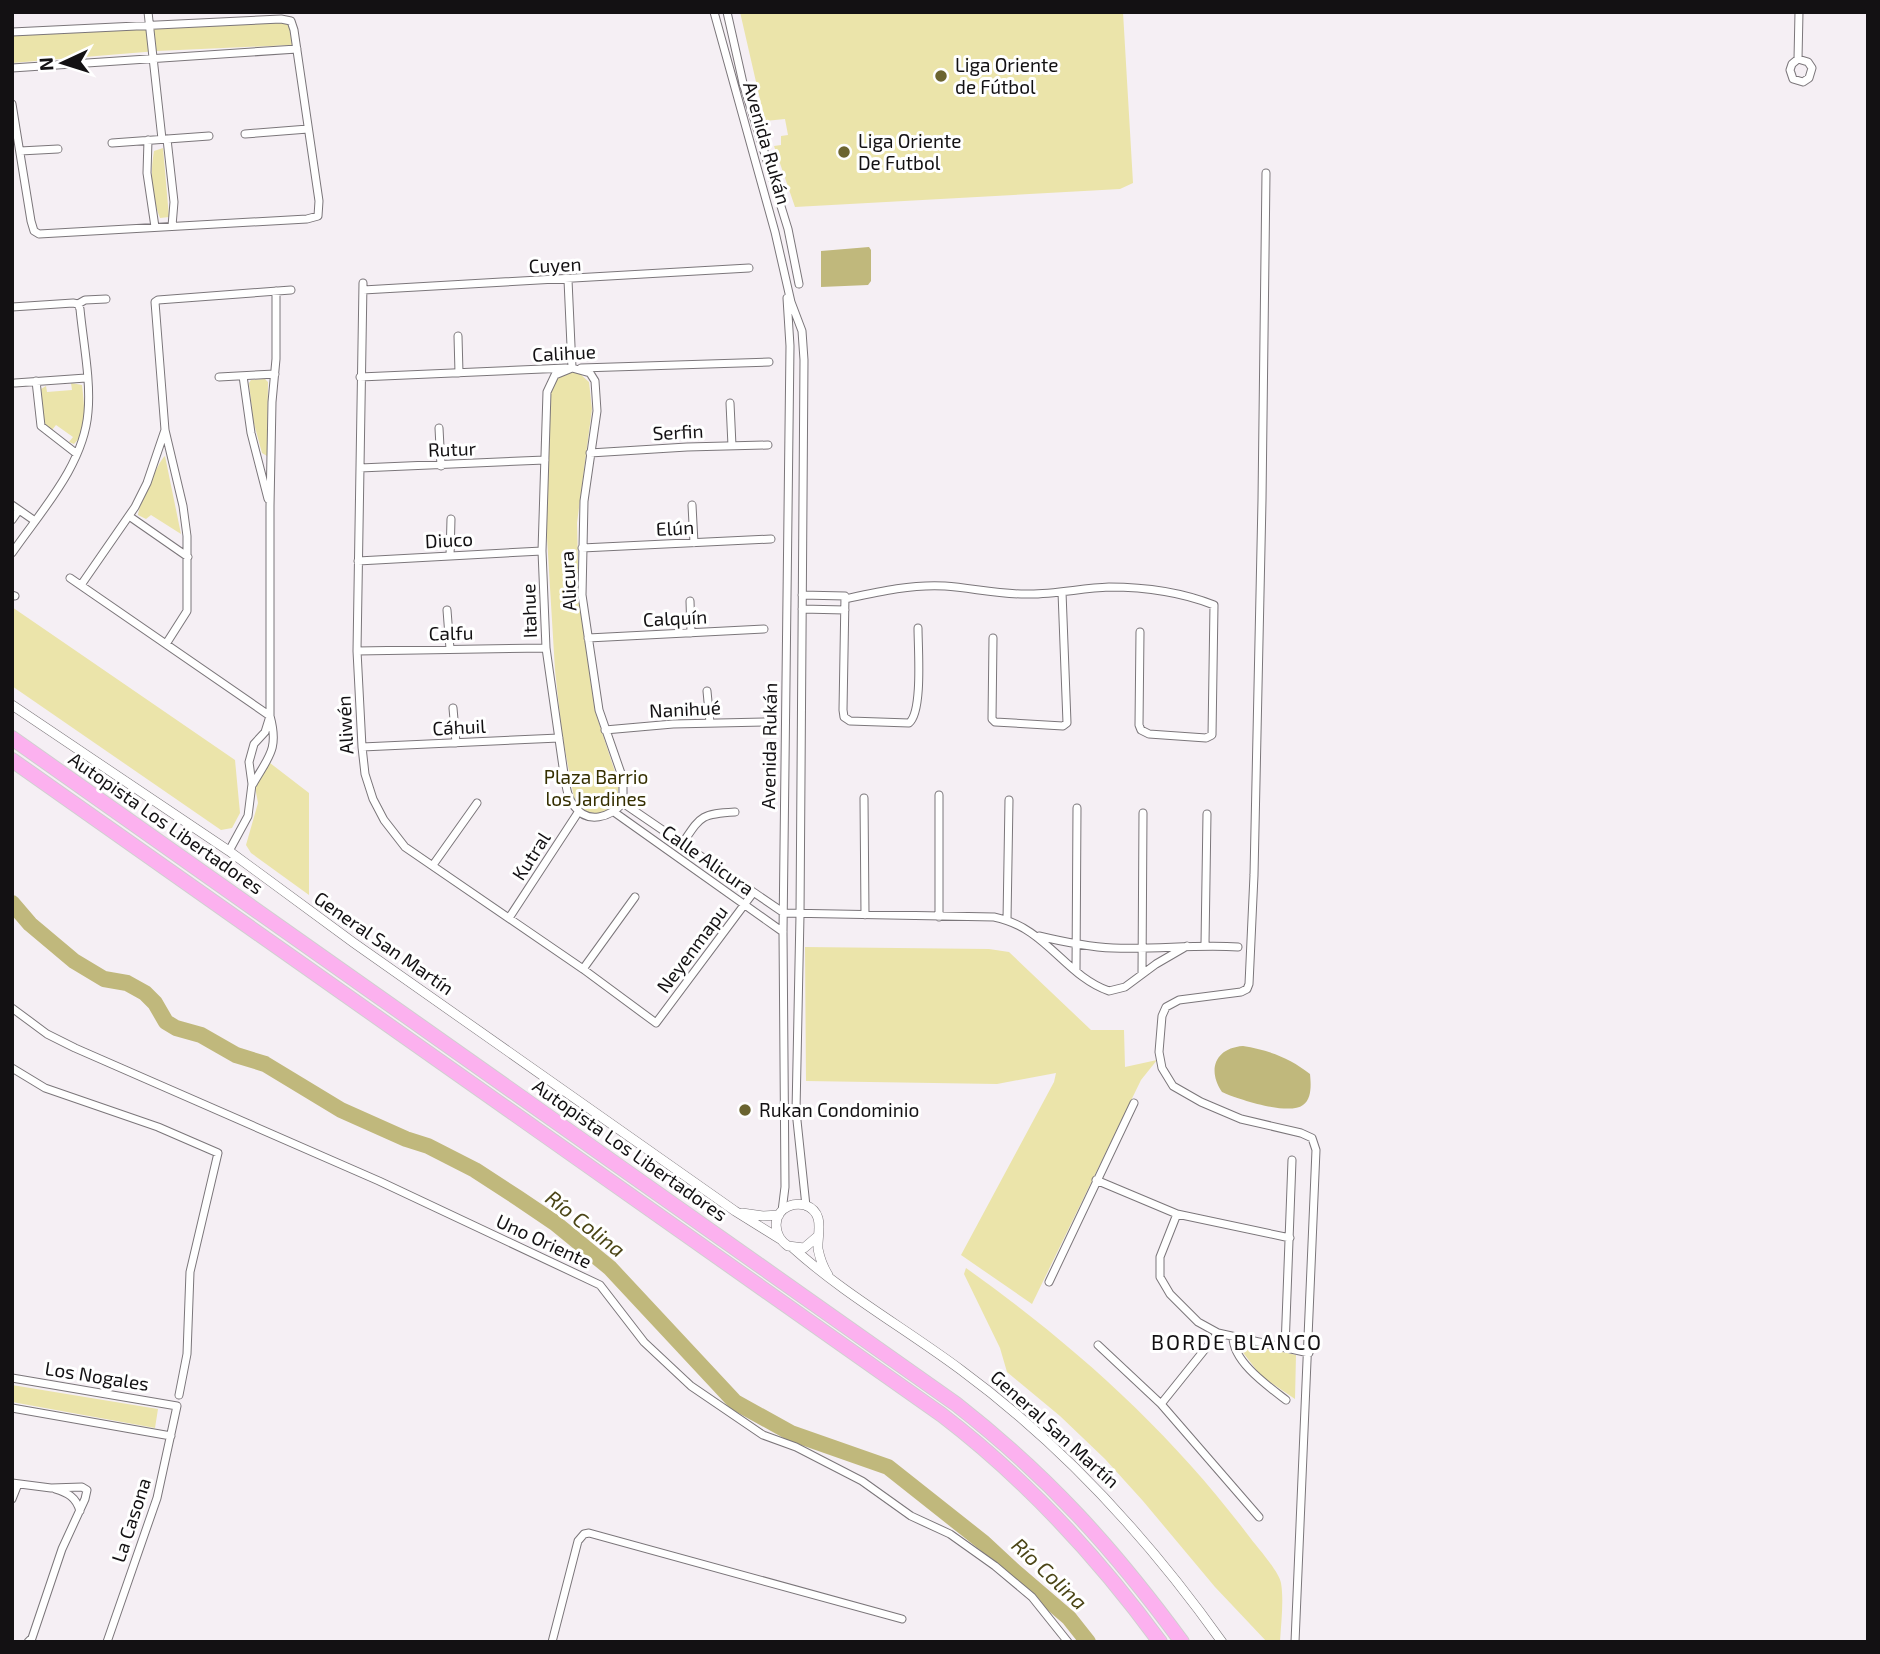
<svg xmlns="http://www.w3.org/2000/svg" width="1880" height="1654" font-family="'Exo 2',sans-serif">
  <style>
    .green { fill: #ebe4aa }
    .water { fill: #c0b87c }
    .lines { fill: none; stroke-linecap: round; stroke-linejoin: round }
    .river { stroke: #c0b87c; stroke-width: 16 }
    .minor-casing { stroke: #7b767a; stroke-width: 9 }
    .tertiary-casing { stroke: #7b767a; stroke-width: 10 }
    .motorway-casing { stroke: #d0cfd0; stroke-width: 16 }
    .minor { stroke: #fff; stroke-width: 7 }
    .tertiary { stroke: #fff; stroke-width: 9 }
    .motorway { stroke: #fcb1ef; stroke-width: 14 }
    .poi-dot { fill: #6b6430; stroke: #fff; stroke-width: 2.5 }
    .labels { text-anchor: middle; stroke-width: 6; stroke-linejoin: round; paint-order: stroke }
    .poi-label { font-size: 19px; fill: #131113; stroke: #fff; text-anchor: start }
    .street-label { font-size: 19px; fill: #131113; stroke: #fff }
    .park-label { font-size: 19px; fill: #352f00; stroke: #fff }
    .water-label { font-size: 21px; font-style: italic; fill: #4b4516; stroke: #fff }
    .neighbourhood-label { font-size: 21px; letter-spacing: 2px; fill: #131113; stroke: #fff }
  </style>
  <rect width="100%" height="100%" fill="#f5eff4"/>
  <path class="green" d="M740 12H1123L1133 183 1120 189 795 207 774 146 781 145V136L788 135 785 119 765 121Z
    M281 22 289 23 292 45 157 51 12 63V36L20 35Z
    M163 148 169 217 160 218C151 195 150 175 154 151Z
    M578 372 589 382 592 409 577 523 579 600 595 711 619 784 617 800 609 810 598 814 583 811 575 803 562 734 555 670 544 488 549 393 555 378 561 373Z
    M265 379 268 382 267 456 262 453 253 420 249 383 251 380Z
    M71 383 82 385C84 403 88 431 74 444L69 442 73 437 56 425 52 430 44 423 41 389 46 386 47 392 72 390Z
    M165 456 181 534 151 515 146 519 138 515C138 508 159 460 165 456Z
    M12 607 235 760 240 813 232 828 221 830 12 686Z
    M270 763 309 793V895L251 853 246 845 258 803 255 787Z
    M805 947 989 949 1009 952 1091 1030H1124L1125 1067 1157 1060 1141 1080 1032 1304 961 1255 1054 1082 1056 1073 997 1084 806 1081Z
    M966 1268C1073 1344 1169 1430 1248 1535 1256 1546 1279 1571 1281 1583 1284 1601 1281 1623 1280 1642H1267L1215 1587 1143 1501 1105 1459 1060 1416 1007 1372 1000 1348 964 1274Z
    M1238 1342 1296 1355 1295 1399 1261 1376 1238 1346Z
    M12 1385 158 1409 155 1428 12 1402Z"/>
  <path class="water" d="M869 247 871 250V281L868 285 821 287V251Z
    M1243 1046C1268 1050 1290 1058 1310 1074 1311 1084 1312 1099 1303 1105 1289 1116 1237 1099 1222 1092 1207 1070 1215 1048 1243 1046Z"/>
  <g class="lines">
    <path class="river" d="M12 903 30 924 74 961 104 979 127 983 145 993 155 1003 166 1022 176 1028 201 1035 236 1055 265 1064 341 1110 406 1139 428 1146 475 1170 518 1198 555 1223 610 1268 735 1402 791 1433 888 1467 984 1543 1013 1570 1069 1618 1088 1642"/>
    <defs>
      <path id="minor" d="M148 12 162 139
        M714 12 775 232 791 302 802 331 804 360 800 915 796 1111 806 1206
        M727 12 743 83 788 229 799 284
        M12 32 281 19 291 21 294 30 319 201 318 216 307 219 39 234 34 231 31 221 12 104
        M1798 59 1808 62 1812 68 1809 78 1803 82 1793 79 1790 70 1792 64 1798 59 1799 12
        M12 68 297 49
        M245 134 308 129
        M167 139 174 202 172 226
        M148 140 147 173 155 227
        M112 143 209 136
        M20 151 58 149
        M1266 173 1262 500 1254 875 1249 984 1247 989 1241 992 1179 1000 1166 1007 1162 1016 1159 1052 1162 1068 1173 1086 1201 1102 1241 1119 1301 1133 1312 1138 1316 1150 1295 1642
        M568 280 572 368
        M363 283 357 651 362 747 365 774 373 799 384 820 405 847 583 969 656 1023 753 893
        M363 290 749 268
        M12 307 73 303 78 304 85 300 106 299
        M458 336 459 373
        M572 368 555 375 547 392 542 551 546 648 564 774C566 785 567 797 574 806 588 825 610 817 623 803
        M572 368 590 373 595 381 597 411 584 501 582 595 599 710 623 779V803
        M581 368 769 362
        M243 376 251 433 268 499
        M219 377 275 374
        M360 377 566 368
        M36 381 41 426 77 454
        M15 383 86 378
        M730 403 732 446
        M439 428 441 466
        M590 453 687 447 768 445
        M360 468 545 460
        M12 505 35 521
        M692 505 694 543
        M129 516 188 557
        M12 520 19 510
        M582 548 771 539
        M12 553C41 511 84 465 88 412 91 380 83 341 80 309L78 304
        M450 556 451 519
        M358 561 542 551
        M70 578 270 716C279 749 269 756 253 784
        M81 585 135 507 147 483 165 430
        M12 595 15 596
        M802 595 845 596 843 710 844 717 850 721 909 723C923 712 918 648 918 628
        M845 599C877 592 911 584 945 586 973 588 1001 595 1030 594 1056 594 1083 588 1109 587 1145 587 1181 592 1214 605L1212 735 1206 738 1149 734 1141 730 1139 725 1140 632
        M690 601 691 633
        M802 609 845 610
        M447 610 450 649
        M588 638 764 629
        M993 638 992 719 995 722 1063 726 1067 723 1062 592
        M166 644 187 611V536L183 506 165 430 155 302 158 300 291 290
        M357 651 546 648
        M707 691 710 723
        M453 708 456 743
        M605 730 673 724 766 722
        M362 747 559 738
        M864 798 865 915
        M623 803 784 913 994 917C1046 927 1065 976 1109 991L1125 987 1156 964 1187 946
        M614 812 783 932
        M682 844C701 816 700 814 735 812
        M229 851 248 816 252 784 249 762 254 744 265 732 270 716V506L272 402 276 359V291
        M433 865 477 803
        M939 917V795
        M509 918 579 811
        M1007 920 1009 800
        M1039 936C1064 942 1088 947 1113 948 1155 950 1196 944 1238 947
        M1205 944 1207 814
        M583 969 635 897
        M1076 970 1077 808
        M1142 974 1143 813
        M12 1008 47 1034 75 1048 379 1181 600 1285 644 1342 691 1386 763 1435 796 1447 862 1481 911 1516 950 1534 995 1566 1032 1597 1068 1642
        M12 1068 45 1088 158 1127 218 1153 190 1272 187 1354 179 1395
        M1096 1180 1177 1214 1290 1238
        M782 1211 785 1187 783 932 790 346 787 298
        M1177 1214 1160 1257V1277L1170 1294 1198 1322 1218 1333 1309 1353
        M1049 1282 1134 1103
        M1233 1337C1233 1362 1268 1386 1286 1400
        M1098 1345 1161 1404 1259 1517
        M1285 1348 1292 1160
        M12 1378 177 1406 157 1498 107 1642
        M1161 1404 1218 1333
        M12 1408 171 1436
        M12 1483 51 1488 82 1487 87 1490 85 1499 62 1549 32 1638 28 1642
        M55 1489C68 1493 76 1497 80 1511
        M12 1499 18 1484
        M552 1642 578 1541 584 1534 589 1533 902 1619"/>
      <path id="tertiary" d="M12 705 229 851 354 943 735 1211 780 1239
        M742 1213 763 1216 779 1215
        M818 1236 804 1248 788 1246C773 1236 771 1214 789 1206 794 1204 800 1204 805 1205 826 1213 817 1233 818 1249 820 1259 823 1267 828 1275
        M793 1248C844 1294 906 1329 961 1370 1064 1446 1148 1538 1222 1642"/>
      <path id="motorway" d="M12 738 956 1404C1048 1476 1113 1548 1182 1642
        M12 760 942 1415C1027 1480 1097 1556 1160 1642"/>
    </defs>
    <use href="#minor" class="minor-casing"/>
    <use href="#tertiary" class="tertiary-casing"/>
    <use href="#motorway" class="motorway-casing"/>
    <use href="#minor" class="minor"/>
    <use href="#tertiary" class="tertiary"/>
    <use href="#motorway" class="motorway"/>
  </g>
  <g class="poi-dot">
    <circle cx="941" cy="76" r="7"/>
    <circle cx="844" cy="152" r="7"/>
    <circle cx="745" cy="1110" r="7"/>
  </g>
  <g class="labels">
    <g class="poi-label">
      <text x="955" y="72">Liga Oriente<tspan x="955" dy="22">de Fútbol</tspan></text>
      <text x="858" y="148">Liga Oriente<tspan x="858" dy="22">De Futbol</tspan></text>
      <text x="759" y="1117">Rukan Condominio</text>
    </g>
    <g class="street-label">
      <text transform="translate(767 143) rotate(74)" y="7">Avenida Rukán</text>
      <text transform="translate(555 265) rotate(-3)" y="7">Cuyen</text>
      <text transform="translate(564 353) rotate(-3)" y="7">Calihue</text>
      <text transform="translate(678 432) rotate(-3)" y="7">Serfin</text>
      <text transform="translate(452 449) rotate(-2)" y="7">Rutur</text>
      <text transform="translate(675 528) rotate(-3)" y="7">Elún</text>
      <text transform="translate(449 540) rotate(-3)" y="7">Diuco</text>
      <text transform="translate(568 581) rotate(-93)" y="7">Alicura</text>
      <text transform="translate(529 611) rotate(-92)" y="7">Itahue</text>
      <text transform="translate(675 618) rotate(-3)" y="7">Calquín</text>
      <text transform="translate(451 633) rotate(-1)" y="7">Calfu</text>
      <text transform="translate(685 709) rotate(-3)" y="7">Nanihué</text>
      <text transform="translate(345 725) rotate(-93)" y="7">Aliwén</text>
      <text transform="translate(459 727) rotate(-3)" y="7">Cáhuil</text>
      <text transform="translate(769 746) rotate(-89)" y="7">Avenida Rukán</text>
      <text transform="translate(166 823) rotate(35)" y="7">Autopista Los Libertadores</text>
      <text transform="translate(531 856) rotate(-57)" y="7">Kutral</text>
      <text transform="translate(708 860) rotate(35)" y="7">Calle Alicura</text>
      <text transform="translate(384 943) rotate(35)" y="7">General San Martín</text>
      <text transform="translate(692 949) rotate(-53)" y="7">Neyenmapu</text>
      <text transform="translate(630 1150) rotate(35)" y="7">Autopista Los Libertadores</text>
      <text transform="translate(544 1241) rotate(25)" y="7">Uno Oriente</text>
      <text transform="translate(97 1376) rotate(9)" y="7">Los Nogales</text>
      <text transform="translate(1055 1429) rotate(42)" y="7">General San Martín</text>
      <text transform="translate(131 1520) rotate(-72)" y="7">La Casona</text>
    </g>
    <g class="park-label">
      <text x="596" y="784">Plaza Barrio<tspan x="596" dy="22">los Jardines</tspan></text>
    </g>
    <g class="water-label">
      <text transform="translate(585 1224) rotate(38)" y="7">Río Colina</text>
      <text transform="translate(1049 1574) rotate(43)" y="7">Río Colina</text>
    </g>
    <g class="neighbourhood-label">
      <text x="1237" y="1350">BORDE BLANCO</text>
    </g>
  </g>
  <rect width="1880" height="1654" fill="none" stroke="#131113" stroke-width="28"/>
  <g transform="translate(63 63) rotate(266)" stroke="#ffffff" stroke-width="5" paint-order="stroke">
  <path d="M0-5L12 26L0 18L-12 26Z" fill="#131113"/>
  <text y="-10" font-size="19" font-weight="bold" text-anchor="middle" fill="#131113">N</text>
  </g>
</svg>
